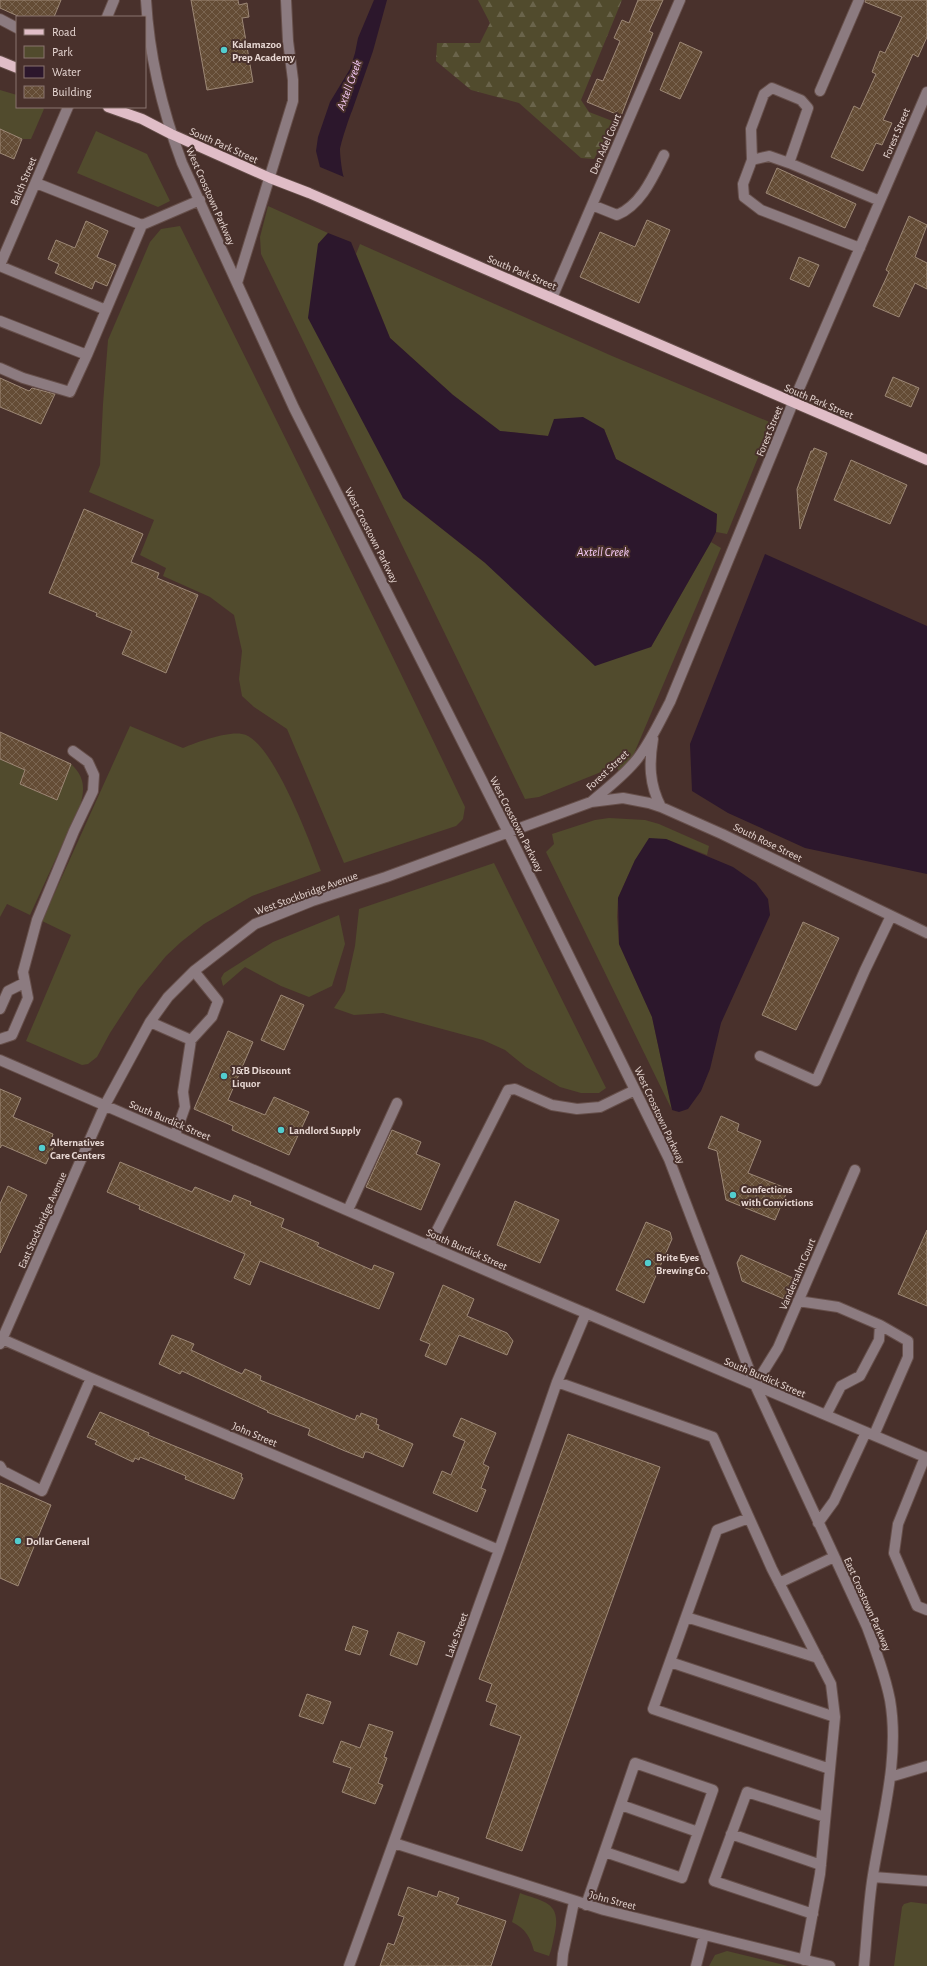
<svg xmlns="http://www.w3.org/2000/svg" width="927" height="1966" font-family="'Alegreya Sans',sans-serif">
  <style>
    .green { fill: #514b2d }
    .forest { fill: url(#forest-firs) }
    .water { fill: #2c172c }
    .building { fill: url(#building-cross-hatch); stroke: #9d8876 }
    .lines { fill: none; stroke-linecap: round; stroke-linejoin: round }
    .minor-casing { stroke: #664f4a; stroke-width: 12 }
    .major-casing { stroke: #664f4a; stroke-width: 12 }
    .minor { stroke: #8c7b80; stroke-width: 10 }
    .major { stroke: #e0bdc7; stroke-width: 10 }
    .poi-dot { fill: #52cdce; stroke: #49312c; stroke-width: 1.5 }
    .labels { text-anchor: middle; stroke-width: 4; stroke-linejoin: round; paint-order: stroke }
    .poi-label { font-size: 11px; font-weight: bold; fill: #e8d8d4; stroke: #49312c; text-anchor: start }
    .street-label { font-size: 11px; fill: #e8d8d4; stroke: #49312c }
    .water-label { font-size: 12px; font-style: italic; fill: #facdfa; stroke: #49312c }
  </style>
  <defs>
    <pattern id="forest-firs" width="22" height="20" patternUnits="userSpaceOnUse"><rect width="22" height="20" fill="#514b2d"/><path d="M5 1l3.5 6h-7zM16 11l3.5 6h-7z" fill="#6a644b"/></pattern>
    <pattern id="building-cross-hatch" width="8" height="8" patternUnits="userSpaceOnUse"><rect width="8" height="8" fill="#644c35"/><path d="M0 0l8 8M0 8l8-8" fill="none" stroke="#7a6551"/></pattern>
  </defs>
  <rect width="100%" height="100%" fill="#49312c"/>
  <path class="green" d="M0 90 17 95V107H42L44 109 31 139H22L0 129Z
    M96 131 147 154 170 201 158 207 77 173Z
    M268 206 328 233 318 244 403 498 484 562 651 647 711 542 721 548 633 756 619 771 616 766 539 797 525 799 261 254 260 237Z
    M180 226C276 419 372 612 465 807L463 819 456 826 344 863 287 729 254 707 242 696 239 679 242 651 234 615 210 597 163 576 166 568 140 555 154 520 89 492 100 465 103 404 108 340 150 242 161 229Z
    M360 244 612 356 772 423 727 534 716 532 717 514 616 459 604 429 548 436 500 431 453 395 390 338 356 254Z
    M130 726 183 748C197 742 228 731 242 734 272 738 310 843 321 871L252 896 204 924 181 942 166 956 138 990 110 1033 97 1057 88 1064 82 1065 26 1041 71 935 42 921Z
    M0 759 25 770 20 784 56 800 71 764C85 777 85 789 80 806L30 915 7 904 0 917Z
    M609 818 645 820 659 824 709 846 707 855 666 839 635 860 618 898 617 917 619 944 652 1017 672 1110 546 852 554 844 552 834 595 820Z
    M494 863 606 1088 599 1093H581L560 1087 526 1067 505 1050 483 1040 383 1013 354 1015 334 1008 345 991 355 946 359 909Z
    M339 915 345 944 332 986 309 997 281 986 245 967 223 986 221 978 224 973 273 942Z
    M520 1893C544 1902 561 1902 555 1932 553 1940 552 1949 549 1956L534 1951C530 1937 526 1929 512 1922Z
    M911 1902 927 1904V1966H894L902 1907 904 1904Z
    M727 1951 788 1966H709L715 1955Z"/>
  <path class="forest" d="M478 0H622L581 100 589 112 615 122 594 159 581 158 519 103 471 90 436 61 437 43H480L490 23Z"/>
  <path class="water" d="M374 0H387L373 51 352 111C350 115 340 145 340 150 340 154 342 174 344 177L320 167 316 151 318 137 330 102 350 69 355 53 358 38Z
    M328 233 351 242 390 338 453 395 500 431 548 436 554 419 583 417 604 429 616 459 717 514 716 532 711 542 651 647 595 666 484 562 403 498 308 318 318 244Z
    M765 554 927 626V874L805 848 728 813 692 791 690 744Z
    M649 838 666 839 733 867 756 883 768 899 770 915 721 1023 710 1069 701 1091 688 1109 679 1112 672 1110 652 1017 619 944 618 898 635 860Z"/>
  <path class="building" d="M0 0H61L54 17H20L0 8Z
    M191 0H238L239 5 247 3 249 17 242 18 253 82 207 90Z
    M638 0H663L649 31 653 33 621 116 587 102 597 79 603 81 620 41 614 38 622 20 629 23Z
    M865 0H927V37L918 57 913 54 883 120 892 123 882 145 876 143 863 171 831 157 854 106 860 109 876 74 872 72 880 51 885 53 902 17 865 2Z
    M680 42 702 52 680 99 660 90Z
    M0 129 22 139 14 159 0 153Z
    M777 168 856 204 845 228 766 193Z
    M909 216 927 225 915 257 927 263V289L915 283 899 317 873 306 889 272 886 270Z
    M647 220 670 230 639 303 580 277 600 232 635 247Z
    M86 221 108 231 97 257 116 265 107 286 95 281 92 289 55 273 59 264 48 259 56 240 75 248Z
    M799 257 819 265 809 287 790 279Z
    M893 377 919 388 911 407 885 396Z
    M0 378 29 391 32 388 55 394 41 424 0 407Z
    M814 448 827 453 800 529 797 489 811 451H813Z
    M851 460 907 485 890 524 834 500Z
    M84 509 143 534 131 562 159 573 157 578 198 595 166 673 122 654 132 631 96 616 97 613 49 593Z
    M0 732 71 764 57 800 20 784 25 770 0 759Z
    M803 922 839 938 796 1030 762 1015Z
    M281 995 304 1005 284 1050 261 1040Z
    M228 1031 253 1042 228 1100 265 1115 274 1097 309 1112 289 1155 232 1130 233 1126 194 1109Z
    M0 1089 21 1098 13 1117 53 1134 52 1137 57 1139 46 1164 2 1145 0 1148Z
    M721 1116 739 1124 737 1131 761 1141 748 1173 788 1189 775 1220 726 1200 717 1151 708 1148Z
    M392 1130 421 1142 416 1154 440 1164 421 1210 366 1187Z
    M120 1162 192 1192 195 1187 231 1202 234 1195 251 1202 250 1205 284 1219 281 1227 319 1243 317 1246 372 1270 374 1265 394 1273 379 1309 260 1261 250 1285 234 1278 245 1254 139 1209 140 1206 107 1192Z
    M8 1186 27 1195 0 1253V1204Z
    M515 1201 559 1220 540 1263 497 1245Z
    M646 1222 670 1232 672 1239 644 1303 616 1290Z
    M927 1230V1306L898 1294Z
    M741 1255 793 1278 784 1299 742 1281 737 1263Z
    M443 1285 474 1299 467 1316 507 1333 513 1341 507 1355 459 1335 446 1365 425 1356 430 1344 420 1340Z
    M172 1335 194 1344 191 1350 242 1374 245 1369 261 1376 260 1380 355 1420 357 1415 360 1417 361 1413 377 1419 376 1424 379 1425 378 1429 413 1444 403 1467 368 1452H365L363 1458 345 1451 308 1435 310 1429 267 1412 268 1411 182 1371 180 1374 159 1364Z
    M100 1412 149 1433 148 1435 242 1474 241 1477 243 1478 234 1499 185 1479 186 1476 140 1457 139 1460 135 1458 133 1462 95 1444 97 1441 87 1437Z
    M461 1418 496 1433 483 1464 489 1467 481 1488 486 1490 477 1512 433 1493 442 1471 451 1475 465 1441 453 1436Z
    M568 1434 660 1467 522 1851 486 1838 521 1736 490 1725 497 1705 486 1701 492 1684 479 1679Z
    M0 1483 51 1505 18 1586 0 1578Z
    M353 1626 368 1631 360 1655 345 1650Z
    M398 1632 425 1642 417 1665 390 1655Z
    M307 1694 331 1702 323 1724 299 1716Z
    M369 1724 393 1732 384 1757 387 1758 378 1783 383 1785 375 1804 342 1792 351 1768 333 1762 341 1741 360 1748Z
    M408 1887 437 1897 439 1891 459 1898 456 1904 506 1921 491 1966H380L388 1943 394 1945 404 1917 398 1915Z"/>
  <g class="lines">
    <defs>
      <path id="minor" d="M146 0C149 55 163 112 182 163L294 408 508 832 669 1159 755 1385 867 1627C876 1651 885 1675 890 1700 900 1758 882 1818 873 1875 868 1905 867 1936 864 1966
        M107 17 114 0
        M0 19 17 28
        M820 91 859 0
        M752 160 751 129 764 94 772 88 801 100 808 108 789 163
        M36 183 142 225
        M592 205 617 215C641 205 653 177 664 155
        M860 248 761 210 744 197 743 184 752 160 769 156 789 163 880 201
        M0 265 68 107
        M0 266 106 310
        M237 283 293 101V80L288 41 286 0
        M552 298 680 0
        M0 321 87 355 142 225 200 200
        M0 368 23 378 70 392 87 355
        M653 739C649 763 649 784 661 807
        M591 802C607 788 625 775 638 758 651 741 660 721 670 702L792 405 927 92
        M0 1009 8 991 24 983
        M150 1022 191 1040
        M0 1039 12 1035 28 998 23 972 37 920 74 831 93 791 94 775 88 762 73 751
        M760 1056 816 1081 865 970 891 916
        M0 1060 510 1281 927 1458
        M175 1135 185 1107 183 1092 191 1040 212 1017 218 1001 194 971
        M348 1210 397 1103
        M429 1246 508 1090 515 1089 552 1105 577 1109 600 1107 635 1090
        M798 1301 838 1307 880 1325 879 1340 860 1376 841 1386 826 1415
        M2 1339 91 1378 499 1550
        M0 1344 105 1105 150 1022 168 997 194 971 255 924 312 901 386 877 591 802 623 798 649 803 661 807 722 834 927 933
        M557 1382 713 1437 772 1569 831 1684 835 1717 830 1769 820 1874 804 1960
        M755 1385 778 1348 855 1170
        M874 1435 908 1357V1341L880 1325
        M925 1457 898 1524 894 1553 917 1606 927 1610
        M0 1466 3 1471 42 1491 91 1378
        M749 1518 717 1530 653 1709 830 1769
        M818 1523 834 1501 866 1432
        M779 1583 834 1557
        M686 1617 818 1658
        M670 1662 835 1717
        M890 1777 927 1766
        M621 1805 698 1832
        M731 1834 821 1865
        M394 1843 604 1910 830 1966
        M873 1877 927 1881
        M586 1905 635 1763 713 1790 682 1878 605 1852
        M813 1914 714 1881 747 1792 825 1817
        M349 1966 499 1550 557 1382 586 1313
        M562 1966 563 1954 574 1902
        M696 1966 704 1935"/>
      <path id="major" d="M0 61 17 68
        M108 107 142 119 171 134 270 178 309 193 927 460"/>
    </defs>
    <use href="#minor" class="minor-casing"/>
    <use href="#major" class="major-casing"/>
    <use href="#minor" class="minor"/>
    <use href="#major" class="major"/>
  </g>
  <g class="poi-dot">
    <circle cx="224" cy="50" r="4"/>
    <circle cx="224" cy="1076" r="4"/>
    <circle cx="281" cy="1130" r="4"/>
    <circle cx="42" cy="1148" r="4"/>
    <circle cx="733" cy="1195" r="4"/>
    <circle cx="648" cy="1263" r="4"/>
    <circle cx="18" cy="1541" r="4"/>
  </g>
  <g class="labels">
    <g class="poi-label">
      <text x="232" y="48">Kalamazoo<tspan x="232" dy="13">Prep Academy</tspan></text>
      <text x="232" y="1074">J&amp;B Discount<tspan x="232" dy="13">Liquor</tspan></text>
      <text x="289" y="1134">Landlord Supply</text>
      <text x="50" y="1146">Alternatives<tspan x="50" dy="13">Care Centers</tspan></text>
      <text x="741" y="1193">Confections<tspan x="741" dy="13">with Convictions</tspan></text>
      <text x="656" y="1261">Brite Eyes<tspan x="656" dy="13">Brewing Co.</tspan></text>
      <text x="26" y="1545">Dollar General</text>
    </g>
    <g class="street-label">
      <text transform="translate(896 133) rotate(-67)" y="4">Forest Street</text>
      <text transform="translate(605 144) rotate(-67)" y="4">Den Adel Court</text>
      <text transform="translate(224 145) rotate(24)" y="4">South Park Street</text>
      <text transform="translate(23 181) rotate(-67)" y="4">Balch Street</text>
      <text transform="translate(211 196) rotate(66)" y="4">West Crosstown Parkway</text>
      <text transform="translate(522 272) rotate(23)" y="4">South Park Street</text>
      <text transform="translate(819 401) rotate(23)" y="4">South Park Street</text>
      <text transform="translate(769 431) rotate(-68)" y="4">Forest Street</text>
      <text transform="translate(372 535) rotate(63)" y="4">West Crosstown Parkway</text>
      <text transform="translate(607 770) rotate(-43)" y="4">Forest Street</text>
      <text transform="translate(517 824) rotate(63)" y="4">West Crosstown Parkway</text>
      <text transform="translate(768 842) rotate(26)" y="4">South Rose Street</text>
      <text transform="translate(306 893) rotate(-20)" y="4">West Stockbridge Avenue</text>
      <text transform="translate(660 1115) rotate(65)" y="4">West Crosstown Parkway</text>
      <text transform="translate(170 1120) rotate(23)" y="4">South Burdick Street</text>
      <text transform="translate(42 1220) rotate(-66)" y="4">East Stockbridge Avenue</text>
      <text transform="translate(467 1249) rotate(24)" y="4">South Burdick Street</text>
      <text transform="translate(797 1274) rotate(-67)" y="4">Vandersalm Court</text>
      <text transform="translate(765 1377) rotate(23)" y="4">South Burdick Street</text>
      <text transform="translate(255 1434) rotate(23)" y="4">John Street</text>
      <text transform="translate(868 1604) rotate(66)" y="4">East Crosstown Parkway</text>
      <text transform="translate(456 1635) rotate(-70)" y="4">Lake Street</text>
      <text transform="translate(613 1900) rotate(15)" y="4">John Street</text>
    </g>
    <g class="water-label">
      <text transform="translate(349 85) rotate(-70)" y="4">Axtell Creek</text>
      <text x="603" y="556">Axtell Creek</text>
    </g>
  </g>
  <rect x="16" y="16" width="130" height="92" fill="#49312c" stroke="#89746f"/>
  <rect x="24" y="29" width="20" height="6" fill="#e0bdc7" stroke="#89746f"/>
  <text x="52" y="36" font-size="12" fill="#e8d8d4">Road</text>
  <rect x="24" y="46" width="20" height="12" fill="#514b2d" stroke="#89746f"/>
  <text x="52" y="56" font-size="12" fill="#e8d8d4">Park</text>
  <rect x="24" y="66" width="20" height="12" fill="#2c172c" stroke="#89746f"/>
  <text x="52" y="76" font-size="12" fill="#e8d8d4">Water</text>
  <rect x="24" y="86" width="20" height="12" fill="url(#building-cross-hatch)" stroke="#89746f"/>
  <text x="52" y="96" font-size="12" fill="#e8d8d4">Building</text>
</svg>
